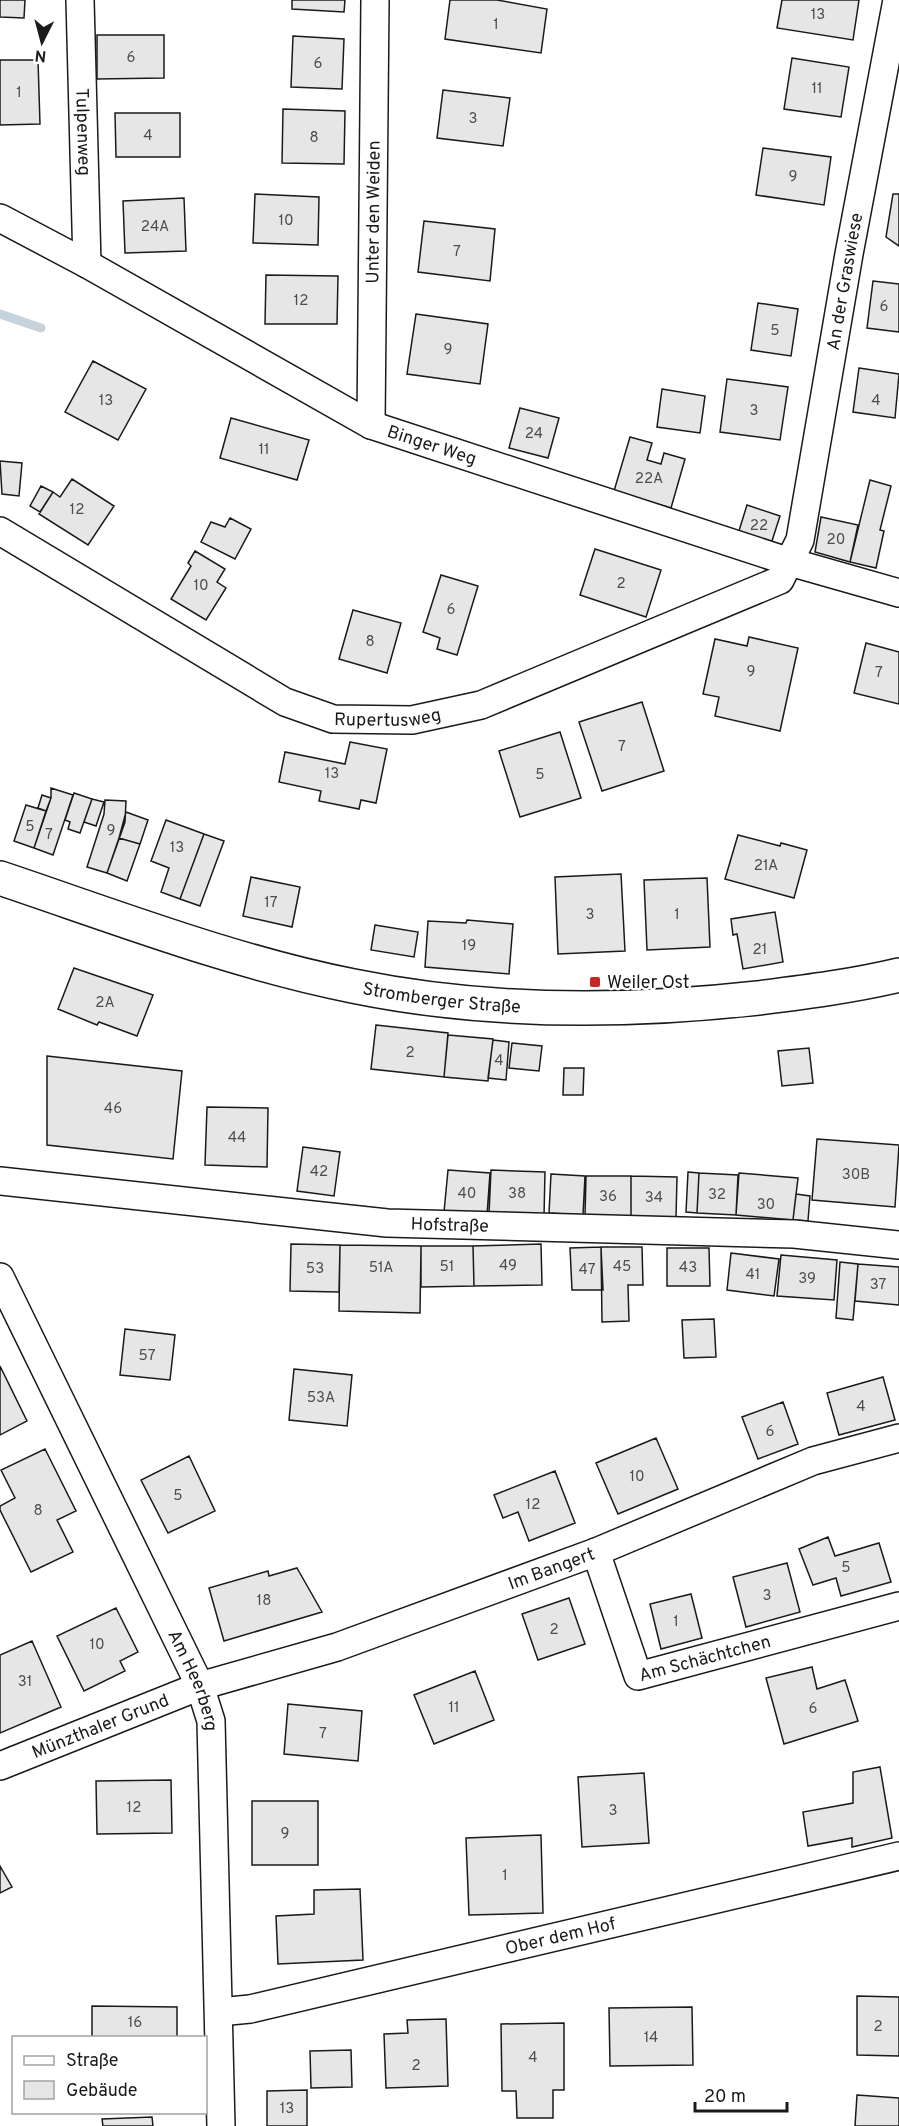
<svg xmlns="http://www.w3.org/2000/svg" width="899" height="2126" font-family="Overpass,sans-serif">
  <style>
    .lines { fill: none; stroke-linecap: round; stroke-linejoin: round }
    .stream { stroke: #c6d2dc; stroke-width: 9 }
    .building { fill: #e6e6e6; stroke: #1a1a1a; stroke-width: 1.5 }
    .street-casing { stroke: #1a1a1a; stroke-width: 30 }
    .secondary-casing { stroke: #1a1a1a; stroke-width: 36 }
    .street { stroke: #fff; stroke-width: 27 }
    .secondary { stroke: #fff; stroke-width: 33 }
    .poi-dot { fill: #c62828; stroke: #fff; stroke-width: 2 }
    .labels { text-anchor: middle; stroke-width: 4.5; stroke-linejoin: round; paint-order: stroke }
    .number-label { font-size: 15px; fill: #4d4d4d }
    .street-label { font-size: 18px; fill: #1a1a1a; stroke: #fff }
    .poi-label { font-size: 18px; fill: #1a1a1a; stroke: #fff; text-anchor: start }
  </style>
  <rect width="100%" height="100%" fill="#fff"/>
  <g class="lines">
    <path class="stream" d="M0 314 41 328"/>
  </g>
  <path class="building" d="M0 0H25L24 18 0 17Z
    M292 0H345L344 12 292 9Z
    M450 0H497L547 9 541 53 445 39Z
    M782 0H859L853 40 777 28Z
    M97 35H164V78L97 79Z
    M293 36 344 39 342 89 291 87Z
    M792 58 849 67 841 117 784 109Z
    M0 60H38L40 124 0 125Z
    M443 90 510 98 503 146 437 138Z
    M283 109 345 111 344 164 282 163Z
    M115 113H180V157H116Z
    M763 148 831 157 824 205 756 195Z
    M255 194 319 197 318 245 253 243Z
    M893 194H899V246L886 237Z
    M184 198 186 251 125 253 123 201Z
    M424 221 495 229 490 281 418 272Z
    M266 275 338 276 337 324H265Z
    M873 281 899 284V332L867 328Z
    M758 303 798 309 791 356 751 350Z
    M416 314 488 324 480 384 407 374Z
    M93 361 146 389 118 440 65 412Z
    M859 368 899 374 895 418 853 412Z
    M727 379 788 387 780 440 720 432Z
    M662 389 705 396 700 433 657 427Z
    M520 408 559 418 548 458 509 448Z
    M231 418 309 440 297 480 220 458Z
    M630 437 652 443 647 460 661 464 664 453 685 459 671 508 614 491Z
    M0 461 22 463 19 496 2 494Z
    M72 479 114 506 88 545 39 514 53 492 60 497Z
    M870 480 891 486 880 530 884 531 876 568 850 562Z
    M41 486 53 492 40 512 30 506Z
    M747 505 780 516 771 544 738 534Z
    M821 517 858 525 850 562 815 552Z
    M230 518 251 529 235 559 201 542 211 522 225 527Z
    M595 549 661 570 646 617 580 595Z
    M195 551 225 569 217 582 226 588 206 620 171 599 191 566 188 563Z
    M441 575 478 586 457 655 437 649 440 638 423 632Z
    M353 610 401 623 387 673 339 659Z
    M749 637 798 648 780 731 715 716 719 697 703 694 715 639 747 646Z
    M866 643 899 652V704L854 693Z
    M642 702 664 771 602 791 579 722Z
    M560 732 581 798 520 817 499 751Z
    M350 742 387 749 376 803 361 800 359 809 319 801 321 791 279 782 285 752 345 764Z
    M51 788 73 795 53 855 34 848 51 798Z
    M74 793 92 799 80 833 68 829 70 822 65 820Z
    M42 795 51 798 46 811 38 808Z
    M92 799 104 802 96 826 84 822Z
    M105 800 126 801 125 822 107 873 87 867 104 814Z
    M26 805 46 811 34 848 14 841Z
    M126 812 148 820 140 844 119 838Z
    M166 820 204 834 180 899 161 892 169 868 151 861Z
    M204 834 224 841 200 906 180 899Z
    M738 835 780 846 781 843 807 850 794 898 725 879Z
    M119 838 140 844 127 881 107 873Z
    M621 874 625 951 558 954 555 877Z
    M251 877 300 887 292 927 243 916Z
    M707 878 710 947 647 950 644 880Z
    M775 912 783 962 743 969 737 934 733 935 731 919Z
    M467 920 513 924 509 974 425 967 428 921 466 923Z
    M375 925 418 932 414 957 371 950Z
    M74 968 153 995 137 1036 99 1022 97 1025 58 1009Z
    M376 1025 448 1033 444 1077 371 1069Z
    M448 1035 493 1039 488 1081 444 1077Z
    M493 1040 509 1042 506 1080 488 1078Z
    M512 1043 542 1046 539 1071 509 1068Z
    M809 1048 813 1083 782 1086 778 1051Z
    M47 1056 182 1071 173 1159 47 1145Z
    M564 1068H584L583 1095H563Z
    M207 1107 268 1108 267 1167 205 1165Z
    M817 1139 899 1145 895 1207 812 1200Z
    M303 1147 340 1152 334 1196 297 1191Z
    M448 1170 490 1173 487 1215 444 1212Z
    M491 1170 545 1172 544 1216 489 1214Z
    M688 1172 699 1173 697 1213 686 1212Z
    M699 1173 738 1175 736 1215 697 1213Z
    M739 1173 798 1178 793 1220 736 1215Z
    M551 1174 585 1176 583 1215 549 1213Z
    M586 1176H631V1217L585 1216Z
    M631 1176 677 1177 676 1218 631 1217Z
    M796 1194 810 1196 808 1221 793 1220Z
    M291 1244 340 1245 339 1292 290 1291Z
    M541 1244 542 1285 474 1286 473 1246Z
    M340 1245 421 1246 420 1313 339 1311Z
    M421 1246H473L474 1286 421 1287Z
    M601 1247H642L643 1285H628L629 1321 602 1322Z
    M601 1247 603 1290H572L570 1248Z
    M667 1248H709L710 1286H667Z
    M731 1253 779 1259 774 1296 727 1290Z
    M781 1255 837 1260 834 1300 777 1296Z
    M840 1262 858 1264 853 1320 836 1318Z
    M858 1264 899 1267V1305L855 1301Z
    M714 1319 716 1357 684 1358 682 1320Z
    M125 1329 175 1335 170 1380 120 1375Z
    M0 1366 27 1421 0 1435Z
    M294 1369 352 1375 347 1426 289 1420Z
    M883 1377 895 1420 839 1435 827 1393Z
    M783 1402 798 1444 758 1459 742 1417Z
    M656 1438 678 1489 618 1514 596 1463Z
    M45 1449 76 1511 57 1520 73 1552 31 1572 0 1510V1506L15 1498 1 1470Z
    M189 1456 215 1511 168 1533 141 1480Z
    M555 1471 575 1523 529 1541 518 1512 503 1518 494 1495Z
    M828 1537 835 1556 879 1543 891 1582 841 1596 836 1578 813 1585 799 1549Z
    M787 1563 800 1612 746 1627 733 1577Z
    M297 1568 322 1612 224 1641 209 1588 268 1571 269 1576Z
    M691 1594 702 1638 661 1649 650 1604Z
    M569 1598 585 1644 538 1660 522 1614Z
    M116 1608 138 1652 120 1661 125 1671 84 1691 57 1636Z
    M32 1641 61 1707 0 1733V1655Z
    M812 1667 817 1689 845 1680 858 1721 784 1744 766 1678Z
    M475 1671 494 1720 434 1744 414 1695Z
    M288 1704 362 1711 358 1761 284 1754Z
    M880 1767 892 1838 852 1847V1838L808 1846 803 1812 853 1803V1772Z
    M644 1773 649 1843 582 1847 578 1777Z
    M171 1780 172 1833 97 1834 96 1781Z
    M252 1801H318V1865H252Z
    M541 1835 543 1913 469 1915 466 1838Z
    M0 1866 12 1887 0 1893Z
    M360 1889 363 1960 278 1964 276 1916 314 1914V1890Z
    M857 1996 899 1997V2056L857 2055Z
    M92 2006 177 2007V2038H92Z
    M692 2007 693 2065 610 2066 609 2008Z
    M446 2019 448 2086 386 2088 384 2034 408 2033 407 2020Z
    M564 2023V2090H553V2118H517L516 2091H502L501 2024Z
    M351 2050 352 2087 311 2088 310 2051Z
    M307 2090V2126H267V2091Z
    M857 2095 899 2098V2126H855Z
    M152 2117 153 2126H103L102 2119Z"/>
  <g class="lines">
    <defs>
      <g id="street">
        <path id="s1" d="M80 0 87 264"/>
        <path id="s2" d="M0 218 87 264 371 425 790 562 899 593"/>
        <path id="s3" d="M371 425 375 0"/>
        <path id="s4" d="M0 531 285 702 333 719 412 720 481 705 780 580 800 540 849 254 897 0"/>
        <path id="s5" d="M0 1181 387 1223 794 1234 899 1245"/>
        <path id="s6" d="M0 1277 200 1686 211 1721 221 2126"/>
        <path id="s7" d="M596 1552 638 1676 899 1606"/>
        <path id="s8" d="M0 1766 200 1686 337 1647 596 1552 813 1461 899 1438"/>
        <path id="s9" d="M219 2012 250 2009 899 1856"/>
      </g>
      <g id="secondary">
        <path id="s10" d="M0 878C116 917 233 962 353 986 485 1013 624 1013 758 998 805 992 853 986 899 975"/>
      </g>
    </defs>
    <use href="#street" class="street-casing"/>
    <use href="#secondary" class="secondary-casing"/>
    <use href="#street" class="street"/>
    <use href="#secondary" class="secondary"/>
  </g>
  <rect class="poi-dot" x="589" y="976" width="12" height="12" rx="3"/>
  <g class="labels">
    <g class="number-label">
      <text x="818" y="19">13</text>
      <text x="496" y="29">1</text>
      <text x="131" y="62">6</text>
      <text x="318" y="68">6</text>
      <text x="817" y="93">11</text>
      <text x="19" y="97">1</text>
      <text x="473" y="123">3</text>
      <text x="148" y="140">4</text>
      <text x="314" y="142">8</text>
      <text x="793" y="181">9</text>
      <text x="286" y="225">10</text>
      <text x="155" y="231">24A</text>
      <text x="457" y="256">7</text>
      <text x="301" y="305">12</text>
      <text x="884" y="311">6</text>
      <text x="775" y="335">5</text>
      <text x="448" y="354">9</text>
      <text x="106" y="405">13</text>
      <text x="876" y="405">4</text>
      <text x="754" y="415">3</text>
      <text x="534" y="438">24</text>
      <text x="264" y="454">11</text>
      <text x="649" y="483">22A</text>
      <text x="77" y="514">12</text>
      <text x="759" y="530">22</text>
      <text x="836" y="544">20</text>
      <text x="621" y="588">2</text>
      <text x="201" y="590">10</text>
      <text x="451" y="614">6</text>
      <text x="370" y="646">8</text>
      <text x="751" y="676">9</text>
      <text x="879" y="677">7</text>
      <text x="622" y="751">7</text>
      <text x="332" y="778">13</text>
      <text x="540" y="779">5</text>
      <text x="30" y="831">5</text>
      <text x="111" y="835">9</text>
      <text x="49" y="839">7</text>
      <text x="177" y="852">13</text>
      <text x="766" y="870">21A</text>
      <text x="271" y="907">17</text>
      <text x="590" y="919">3</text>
      <text x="677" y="919">1</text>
      <text x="469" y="950">19</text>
      <text x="760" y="954">21</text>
      <text x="105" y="1007">2A</text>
      <text x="410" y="1057">2</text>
      <text x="499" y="1065">4</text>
      <text x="113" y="1113">46</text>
      <text x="237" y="1142">44</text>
      <text x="319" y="1176">42</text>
      <text x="856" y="1179">30B</text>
      <text x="467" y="1198">40</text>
      <text x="517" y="1198">38</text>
      <text x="717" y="1199">32</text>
      <text x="608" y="1201">36</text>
      <text x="654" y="1202">34</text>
      <text x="766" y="1209">30</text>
      <text x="508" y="1270">49</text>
      <text x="447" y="1271">51</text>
      <text x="622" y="1271">45</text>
      <text x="381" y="1272">51A</text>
      <text x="688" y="1272">43</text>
      <text x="315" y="1273">53</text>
      <text x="587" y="1274">47</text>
      <text x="753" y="1279">41</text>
      <text x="807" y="1283">39</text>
      <text x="878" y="1289">37</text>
      <text x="147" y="1360">57</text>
      <text x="321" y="1402">53A</text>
      <text x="861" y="1411">4</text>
      <text x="770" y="1436">6</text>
      <text x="637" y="1481">10</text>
      <text x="178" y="1500">5</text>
      <text x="533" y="1509">12</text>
      <text x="38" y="1515">8</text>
      <text x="846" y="1572">5</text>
      <text x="767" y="1600">3</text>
      <text x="264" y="1605">18</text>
      <text x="676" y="1626">1</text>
      <text x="554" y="1634">2</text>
      <text x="97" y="1649">10</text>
      <text x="25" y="1686">31</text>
      <text x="454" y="1712">11</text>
      <text x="813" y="1713">6</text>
      <text x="323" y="1738">7</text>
      <text x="134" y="1812">12</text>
      <text x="613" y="1815">3</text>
      <text x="285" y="1838">9</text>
      <text x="505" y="1880">1</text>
      <text x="135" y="2027">16</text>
      <text x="878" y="2031">2</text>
      <text x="651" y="2042">14</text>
      <text x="533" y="2062">4</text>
      <text x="416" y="2070">2</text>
      <text x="287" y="2113">13</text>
    </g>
    <g class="street-label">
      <text dy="6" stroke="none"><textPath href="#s1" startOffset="132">Tulpenweg</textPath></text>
      <text dy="6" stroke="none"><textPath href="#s3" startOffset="213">Unter den Weiden</textPath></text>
      <text dy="6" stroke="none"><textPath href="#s4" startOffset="1164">An der Graswiese</textPath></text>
      <text dy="6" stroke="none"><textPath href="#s2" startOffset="489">Binger Weg</textPath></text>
      <text dy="6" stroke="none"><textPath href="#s4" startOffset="438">Rupertusweg</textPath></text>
      <text dy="6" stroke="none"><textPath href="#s10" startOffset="459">Stromberger Straße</textPath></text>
      <text dy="6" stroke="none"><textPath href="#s5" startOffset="452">Hofstraße</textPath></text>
      <text dy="6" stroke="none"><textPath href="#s8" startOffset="586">Im Bangert</textPath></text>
      <text dy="6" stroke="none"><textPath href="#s7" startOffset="200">Am Schächtchen</textPath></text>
      <text dy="6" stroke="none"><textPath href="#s6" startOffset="448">Am Heerberg</textPath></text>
      <text dy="6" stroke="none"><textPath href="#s8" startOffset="108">Münzthaler Grund</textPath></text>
      <text dy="6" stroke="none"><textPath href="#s9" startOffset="350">Ober dem Hof</textPath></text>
    </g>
    <g class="poi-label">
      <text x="607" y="988">Weiler Ost</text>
    </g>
  </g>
  <rect x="12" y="2036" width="195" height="78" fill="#ffffff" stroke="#a3a3a3" stroke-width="1.5"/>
  <rect x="24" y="2056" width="30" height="9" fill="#ffffff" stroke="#a3a3a3" stroke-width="1.5"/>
  <text x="66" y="2066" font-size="18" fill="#1a1a1a">Straße</text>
  <rect x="24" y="2081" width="30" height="18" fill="#e6e6e6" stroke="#a3a3a3" stroke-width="1.5"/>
  <text x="66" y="2096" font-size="18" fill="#1a1a1a">Gebäude</text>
  <g transform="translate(42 42) rotate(186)" stroke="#ffffff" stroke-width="4.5" paint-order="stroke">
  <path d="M0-4.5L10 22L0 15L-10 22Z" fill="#1a1a1a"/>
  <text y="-9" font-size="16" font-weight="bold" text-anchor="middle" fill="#1a1a1a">N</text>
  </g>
  <path d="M695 2102v9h92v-9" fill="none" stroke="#1a1a1a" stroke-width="3"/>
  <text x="704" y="2102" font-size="18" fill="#1a1a1a" stroke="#ffffff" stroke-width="4.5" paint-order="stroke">20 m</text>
</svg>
